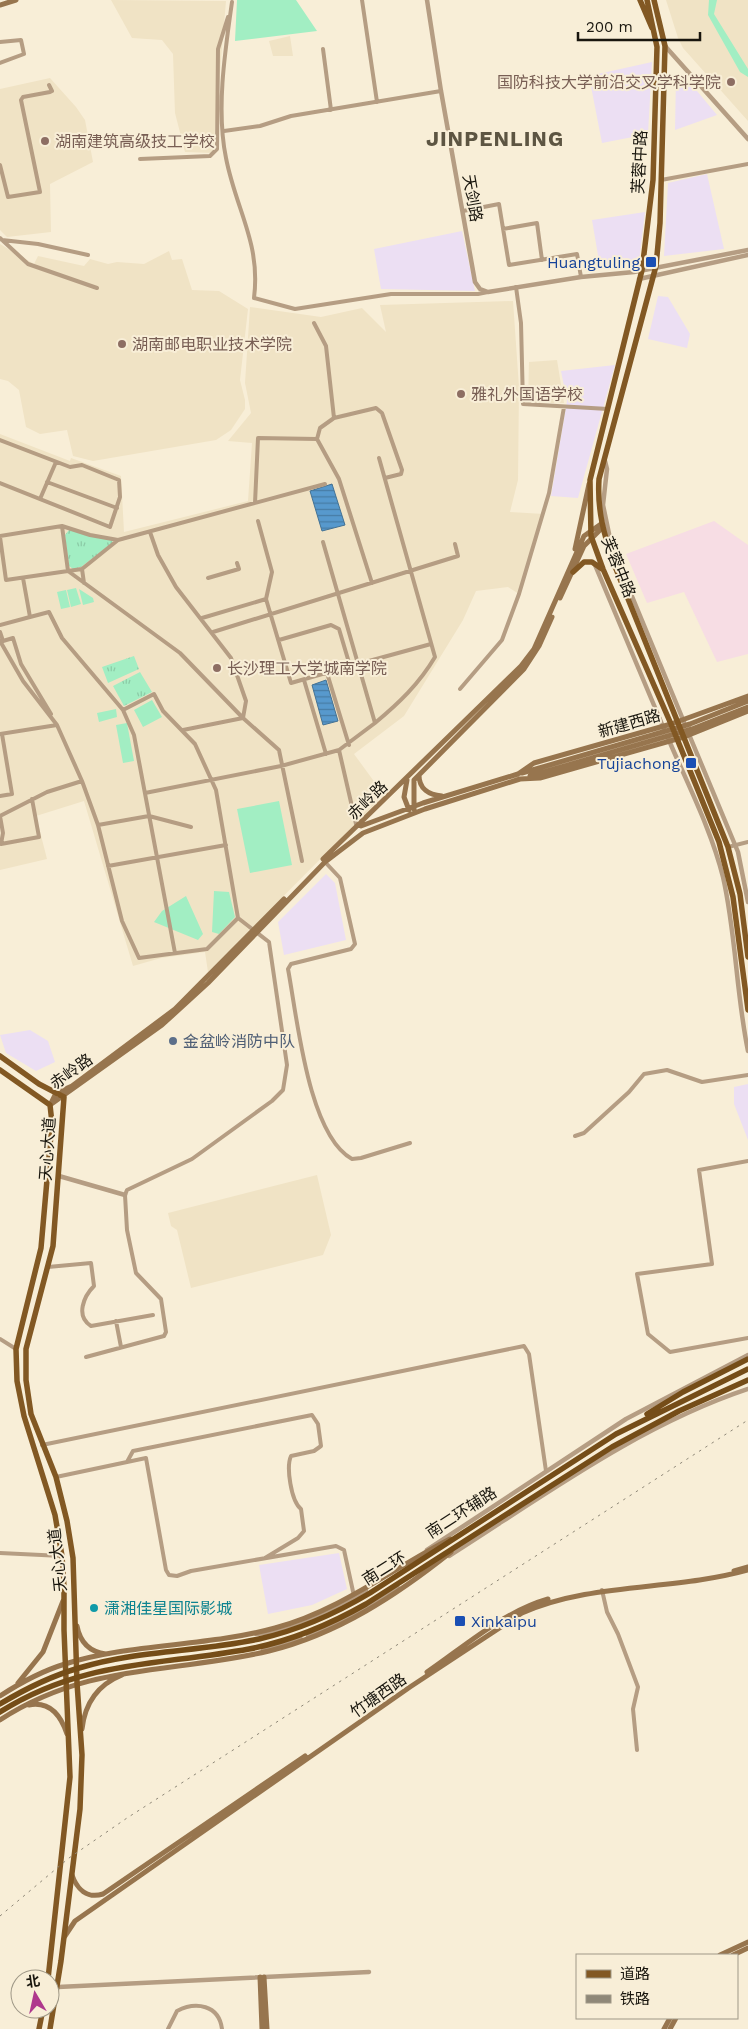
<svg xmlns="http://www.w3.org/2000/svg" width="748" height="2029" font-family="'Work Sans','Noto Sans SC',sans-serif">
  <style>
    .commercial { fill: #ecdff3 }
    .built { fill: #f0e3c5 }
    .medical { fill: #f7dde4 }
    .grass { fill: #a2eec3 }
    .park { fill: url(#park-tufts) }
    .water { fill: url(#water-rules); stroke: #447294 }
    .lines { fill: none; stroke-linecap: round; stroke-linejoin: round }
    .minor { stroke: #b59d83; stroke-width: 4 }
    .tertiary { stroke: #b59d83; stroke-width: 4.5 }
    .secondary { stroke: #97754e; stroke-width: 5 }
    .primary { stroke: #825823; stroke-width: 5.5 }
    .trunk { stroke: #754d18; stroke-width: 5.5 }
    .rail { stroke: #8f8878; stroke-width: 1; stroke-dasharray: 2.5 5; stroke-linecap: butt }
    .education-dot { fill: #8d6e63; stroke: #f8eed7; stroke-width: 2 }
    .transit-dot { fill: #1a4fb4; stroke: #f8eed7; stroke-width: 2 }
    .service-dot { fill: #5c6f8a; stroke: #f8eed7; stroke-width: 2 }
    .culture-dot { fill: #0f9aa8; stroke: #f8eed7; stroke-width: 2 }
    .labels { text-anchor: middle; stroke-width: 4; stroke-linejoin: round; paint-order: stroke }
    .education-label { font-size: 16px; fill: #785e54; stroke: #f8eed7; text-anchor: start }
    .street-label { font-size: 16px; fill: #19160e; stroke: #f8eed7 }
    .transit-label { font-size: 16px; fill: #164399; stroke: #f8eed7; text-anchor: end }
    .service-label { font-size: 16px; fill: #4e5e75; stroke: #f8eed7; text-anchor: start }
    .culture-label { font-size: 16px; fill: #0d838f; stroke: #f8eed7; text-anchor: start }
    .district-label { font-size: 21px; font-weight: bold; letter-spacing: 1px; fill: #5d5542; stroke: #f8eed7 }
  </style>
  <defs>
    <pattern id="park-tufts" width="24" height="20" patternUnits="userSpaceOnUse" patternTransform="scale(1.25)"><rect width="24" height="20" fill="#a2eec3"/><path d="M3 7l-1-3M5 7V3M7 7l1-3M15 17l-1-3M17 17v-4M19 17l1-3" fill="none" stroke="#8bcba6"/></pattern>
    <pattern id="water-rules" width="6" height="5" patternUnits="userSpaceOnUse" patternTransform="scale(1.25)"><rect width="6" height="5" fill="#5799cd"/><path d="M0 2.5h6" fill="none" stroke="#477ca5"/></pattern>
  </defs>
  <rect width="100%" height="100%" fill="#f8eed7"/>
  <path class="commercial" d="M652 62 648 134 602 143 589 76Z
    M676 77 692 85 717 115 675 130Z
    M707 174 724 249 664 256 668 183Z
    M645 212 639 261 600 267 592 220Z
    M462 231 475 291 381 289 374 249Z
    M658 296 668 297 690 334 687 348 648 339Z
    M615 365 578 498 551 496 567 401 561 371Z
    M326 874 335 883 346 940 284 955 278 922Z
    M30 1030 48 1041 55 1062 36 1071 6 1053 0 1035Z
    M748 1084V1140L734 1104V1087Z
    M339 1553 347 1589 312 1605 268 1614 259 1565Z"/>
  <path class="built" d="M111 0 226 1 213 153 185 152 175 113 173 54 162 40 132 38Z
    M666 0H748V121L683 48 678 38Z
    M290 36 293 56H273L269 41Z
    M50 78 76 107 85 120 93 162 50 184 51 232 7 237 0 230V89Z
    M0 244 34 264 38 256 84 266 90 259 108 264 117 262 144 264 169 251 172 260 182 259 192 290 219 291 248 309 240 380 245 400V409L231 430 216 440 93 461 73 456 67 430 40 434 26 427 19 390 8 381 0 379Z
    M513 301 519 387 518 480 510 512 544 514 519 594 508 587 476 591 463 620 404 716 354 754 384 795 208 972 205 952 161 958 133 966 84 801 36 816 47 859 0 870V434L70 461 71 458 121 476 124 532 248 501 252 443 228 441 251 413 245 383 250 307 321 317 362 308 386 332 380 305Z
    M557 360 564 403H528L529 362Z
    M317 1175 331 1235 323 1255 191 1288 177 1230 171 1226 168 1213Z"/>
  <path class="medical" d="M714 521 748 545V654L717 662 684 592 647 603 626 554Z"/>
  <path class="grass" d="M237 0H296L317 31 235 41Z
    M709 0H717L714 14 748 69V77L740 72 708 15Z
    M76 588 81 604 71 607 67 590Z
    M79 589 93 598 94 602 83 605Z
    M66 590 70 607 61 609 57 592Z
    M152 700 162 717 143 727 134 710Z
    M116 709 117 717 99 722 97 713Z
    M127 723 134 761 123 763 116 725Z
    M279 801 292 865 250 873 237 809Z
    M214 891 229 892 235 917 219 934 212 932Z
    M186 896 203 934 198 940 154 922 162 911Z"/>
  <path class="park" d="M69 530 113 540 112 543 81 567 73 569 69 566 65 535Z
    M134 656 139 669 108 683 102 667Z
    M140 672 152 692 124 706 113 686Z"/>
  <path class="water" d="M332 484 345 525 322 531 310 491Z
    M326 680 338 721 323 725 312 685Z"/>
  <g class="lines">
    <path class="minor" d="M362 0 377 102
      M232 2C225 51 216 110 226 158 236 210 261 243 254 298L295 309 391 294H478L488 292
      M0 42 21 40 24 54 0 63
      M323 49 331 110
      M224 131 260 126 291 116 441 91
      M140 159 210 156 217 149 218 49 228 17
      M0 165 8 197 40 192 21 100 23 97 50 92 52 91 49 85
      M661 180 748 164
      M463 211 499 204 509 265 577 254 581 277
      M503 229 537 223 542 260
      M0 238 28 264 97 288
      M2 240 38 244 88 255
      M516 287 521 323 523 404 608 409
      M314 323 326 346 334 418
      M317 439 320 428 334 418 376 408 382 413 402 470 401 474 385 478
      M0 440 70 467 82 465 119 480 120 497 110 527 0 483
      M47 482 117 508
      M40 499 56 462
      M255 503 258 438 317 439 339 479 372 583
      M258 521 272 572 266 599 291 683 350 666 339 629 331 625 279 640
      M62 526 68 571 82 569 118 540
      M150 532 158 555 176 587 231 658 246 701 243 718
      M0 536 62 526 90 535 118 540 325 484
      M0 537 6 580 68 571 180 653 243 718
      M82 569 84 583
      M23 578 30 617 49 612 62 638 123 710
      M208 578 239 569 237 563
      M202 618 266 599
      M0 625 30 617
      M0 632 3 641 13 638 21 664 51 714
      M213 632 458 556 455 544
      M0 641 23 681 57 725 82 781 98 825 122 921 139 958 207 949 238 918
      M358 664 431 644
      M327 673 349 745
      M304 680 326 754
      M460 689 502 640 519 594 549 493 564 407
      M375 723C399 703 419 684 435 657L379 458
      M183 730 243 718 279 750 302 861
      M0 734 57 725
      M339 750 356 824
      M145 793 281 766 339 750 375 723 323 542
      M0 796 12 794 2 734
      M0 816 3 833 1 844 39 837 32 799
      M0 816 47 792 82 781
      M98 825 149 816 191 827
      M728 847 748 842
      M325 862 340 878 355 944 351 949 291 964 288 969C297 1016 308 1135 352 1159L361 1158 410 1143
      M108 866 226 845
      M575 1136 584 1133 629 1092 644 1074 667 1070 702 1082 748 1075
      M748 1161 699 1170 712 1264 637 1274 648 1334 670 1352 748 1338
      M48 1267 91 1263 94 1286C84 1296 75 1316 91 1326L153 1315
      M116 1321 121 1347
      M0 1339 16 1349
      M86 1357 164 1336 166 1332 161 1299 136 1273 127 1230 125 1195 127 1190 192 1159 272 1101 283 1090 287 1065 269 942 238 918 216 790 195 744 163 711 154 694 123 710 134 735 175 953
      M42 1445 524 1346 529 1354 546 1471
      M127 1462 133 1451 312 1415 318 1424 321 1446 314 1451 291 1456C286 1467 291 1501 301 1509L304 1531 298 1538 265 1558
      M56 1477 146 1458 166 1570 169 1575 177 1576 191 1571 336 1546 344 1550 354 1596
      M0 1553 62 1556
      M602 1590 607 1612 618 1634 638 1687 633 1709 637 1750
      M168 2029 177 2011C196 2001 219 2005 222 2029"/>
    <path class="tertiary" d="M427 0 441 91 475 282 480 289 488 292 581 277 634 272 748 250
      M665 46 748 139
      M639 279 748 255
      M605 461 607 469 603 505 612 548 684 722
      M595 565 664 729
      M688 732 738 852 748 902
      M668 738C687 783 711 829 723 877 736 934 736 993 748 1051
      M59 1176 125 1195
      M427 1550 626 1419 748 1355
      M449 1556C545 1495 640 1425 748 1389
      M256 1634C295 1631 334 1610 366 1590
      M308 1636 356 1613 398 1588
      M263 1650 301 1639
      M58 1987 369 1972"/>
    <path class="secondary" d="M0 5 16 0
      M575 549 589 484
      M560 598 584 546 602 528
      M522 773 690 724 748 701
      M419 775C419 789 429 795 442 796
      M530 776 692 729 748 707
      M407 780 404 797 409 810
      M414 809V780L524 669 539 646 552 617
      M361 826 423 803 518 774 534 763 671 724 748 696
      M323 859 521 666 534 649 584 536 601 524
      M50 1105 162 1025 208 983 325 862 363 833 425 809 520 779 540 778 684 737 748 711
      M50 1105 56 1093 72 1086 175 1009 284 899
      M734 1571 748 1567
      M77 1626C80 1642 90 1652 106 1654
      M427 1672C465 1646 503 1612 548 1599
      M18 1683 43 1652 63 1601
      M0 1696C20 1683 42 1671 65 1664 132 1643 206 1647 275 1628 339 1611 392 1569 450 1539
      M29 1705C50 1701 61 1716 67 1734
      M0 1720C89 1662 173 1674 269 1651 338 1634 397 1595 451 1552
      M82 1729C85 1703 97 1685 122 1675
      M72 1875C77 1889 87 1899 103 1894L305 1756
      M65 1936 75 1921 138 1877 410 1687 522 1613C592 1582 674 1591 748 1570
      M720 1955 748 1942
      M733 1955 748 1948
      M260 1977 262 2029
      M264 1977 267 2029
      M664 2029 670 2018
      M670 2029 676 2018"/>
    <path class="primary" d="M640 0 652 28
      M647 0 657 47 653 180 642 270 590 480 591 536 603 569 671 724 719 842 733 897 748 1010
      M654 0 665 46 660 223 656 266 599 479C597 510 604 535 614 564L728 847 740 894 748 957
      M573 572 584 562H592L602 569
      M0 1056 39 1084 64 1097 53 1246 26 1349V1380L31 1414 56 1477 67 1521 73 1558 77 1683 82 1755 80 1809 61 1961 50 2029
      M0 1070 50 1105 52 1123 41 1248 16 1349 17 1381 24 1416 55 1515 62 1556 64 1587V1630L70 1777 48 1979
      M39 2029 43 2009"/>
    <path class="trunk" d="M647 1414 683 1392 748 1359
      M0 1704C25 1689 51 1676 79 1668 137 1650 200 1652 259 1639 299 1630 335 1614 370 1593L616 1434 748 1369
      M0 1712C82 1660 158 1666 249 1649 291 1641 329 1625 366 1604L612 1447 679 1411 748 1380"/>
    <path class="rail" d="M0 1916 69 1858 127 1818 748 1420"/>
  </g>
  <g class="education-dot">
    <circle cx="731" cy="82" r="5"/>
    <circle cx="45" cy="141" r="5"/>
    <circle cx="122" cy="344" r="5"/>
    <circle cx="461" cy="394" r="5"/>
    <circle cx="217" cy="668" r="5"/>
  </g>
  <g class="transit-dot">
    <rect x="645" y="256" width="12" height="12" rx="2.5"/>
    <rect x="685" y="757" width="12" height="12" rx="2.5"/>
    <rect x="454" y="1615" width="12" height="12" rx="2.5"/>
  </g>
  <circle class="service-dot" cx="173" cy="1041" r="5"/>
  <circle class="culture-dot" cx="94" cy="1608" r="5"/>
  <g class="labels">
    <g class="education-label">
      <text x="721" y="88" text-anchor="end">国防科技大学前沿交叉学科学院</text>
      <text x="55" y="147">湖南建筑高级技工学校</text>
      <text x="132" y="350">湖南邮电职业技术学院</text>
      <text x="471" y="400">雅礼外国语学校</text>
      <text x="227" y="674">长沙理工大学城南学院</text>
    </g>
    <g class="street-label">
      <text transform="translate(639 162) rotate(-87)" y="6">芙蓉中路</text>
      <text transform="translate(473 198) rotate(80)" y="6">天剑路</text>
      <text transform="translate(619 567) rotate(68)" y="6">芙蓉中路</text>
      <text transform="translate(629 723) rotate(-16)" y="6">新建西路</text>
      <text transform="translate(367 800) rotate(-44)" y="6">赤岭路</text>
      <text transform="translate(71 1071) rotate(-36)" y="6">赤岭路</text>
      <text transform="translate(47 1149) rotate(-86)" y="6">天心大道</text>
      <text transform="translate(461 1512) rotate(-33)" y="6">南二环辅路</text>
      <text transform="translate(57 1560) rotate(-96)" y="6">天心大道</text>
      <text transform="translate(384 1568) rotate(-32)" y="6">南二环</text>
      <text transform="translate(378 1695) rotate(-35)" y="6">竹塘西路</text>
    </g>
    <g class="transit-label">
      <text x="640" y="268">Huangtuling</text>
      <text x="680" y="769">Tujiachong</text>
      <text x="471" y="1627" text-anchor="start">Xinkaipu</text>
    </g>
    <g class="service-label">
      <text x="183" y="1047">金盆岭消防中队</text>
    </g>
    <g class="culture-label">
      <text x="104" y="1614">潇湘佳星国际影城</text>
    </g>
    <g class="district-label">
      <text x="495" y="146">JINPENLING</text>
    </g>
  </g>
  <rect x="576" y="1954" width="162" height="65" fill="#f8eed7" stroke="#9f9887"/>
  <rect x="586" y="1970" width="25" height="8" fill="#825823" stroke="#9f9887"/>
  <text x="620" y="1979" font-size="15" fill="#19160e">道路</text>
  <rect x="586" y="1995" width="25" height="8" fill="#8f8878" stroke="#9f9887"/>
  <text x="620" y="2004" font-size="15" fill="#19160e">铁路</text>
  <g transform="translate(35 1994) rotate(351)"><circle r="24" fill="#f8eed7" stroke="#9f9887"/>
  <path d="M0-4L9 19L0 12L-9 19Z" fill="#af388d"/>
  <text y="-8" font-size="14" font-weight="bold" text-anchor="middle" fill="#19160e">北</text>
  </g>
  <path d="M578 32v8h122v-8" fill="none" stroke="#19160e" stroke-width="2.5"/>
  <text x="586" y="32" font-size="15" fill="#19160e" stroke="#f8eed7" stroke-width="4" paint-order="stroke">200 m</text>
</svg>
